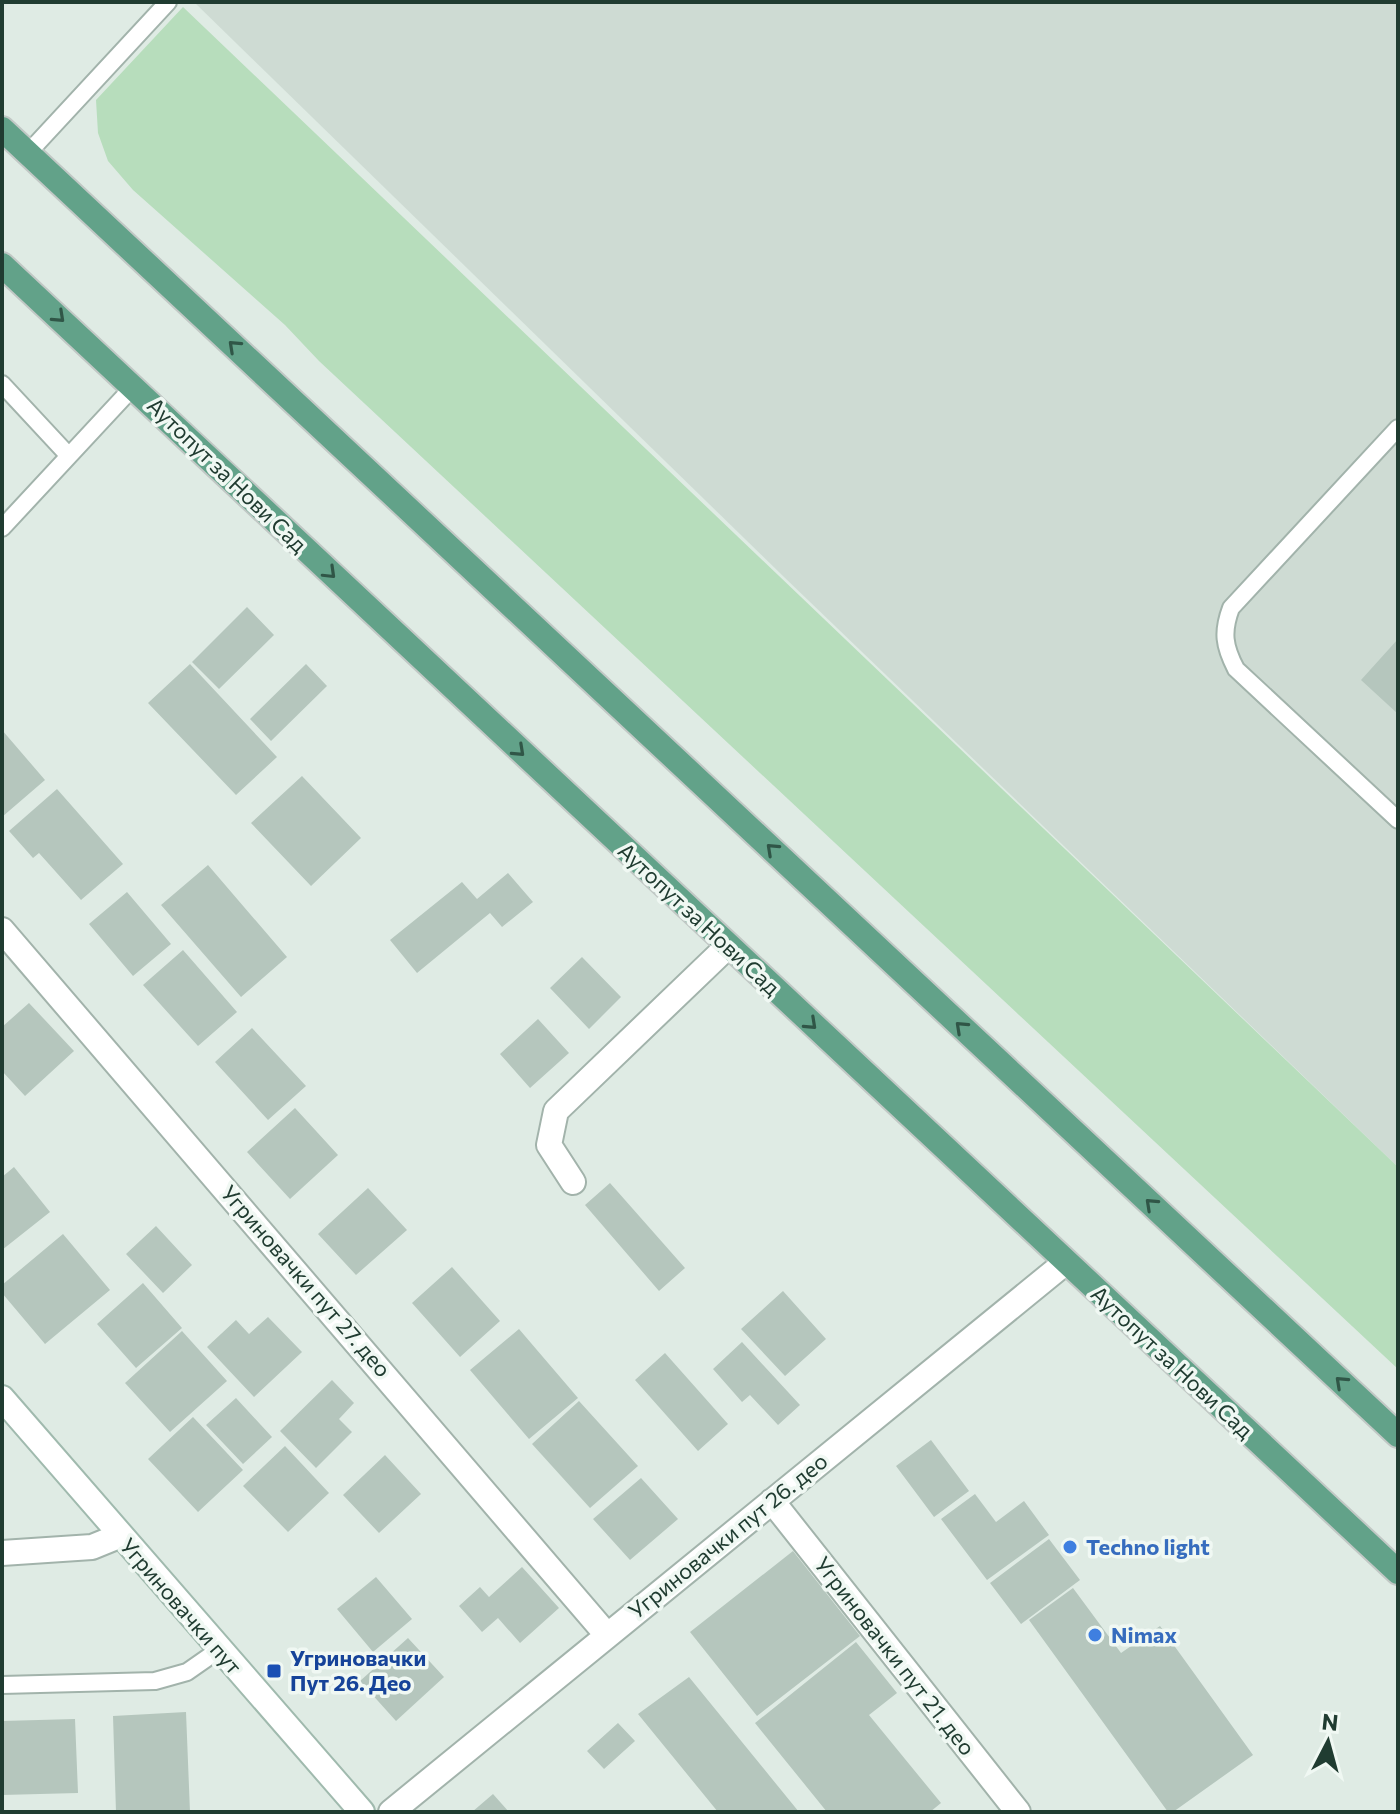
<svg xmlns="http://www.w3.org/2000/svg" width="1400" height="1814" font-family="Commissioner,sans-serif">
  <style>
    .built { fill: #cedbd3 }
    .green { fill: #b7ddbc }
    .building { fill: #b5c6bd }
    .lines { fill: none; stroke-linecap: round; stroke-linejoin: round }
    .lane-casing { stroke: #a2b3ab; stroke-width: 20 }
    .street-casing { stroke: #a2b3ab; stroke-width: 28 }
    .secondary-casing { stroke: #a0baae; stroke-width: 28 }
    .primary-casing { stroke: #c1c8c5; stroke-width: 28 }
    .lane { stroke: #fff; stroke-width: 16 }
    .street { stroke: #fff; stroke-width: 24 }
    .secondary { stroke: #fff; stroke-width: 24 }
    .primary { stroke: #62a289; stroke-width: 24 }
    .oneway { stroke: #305647 }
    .shop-dot { fill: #3f7fe0; stroke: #f0f8f3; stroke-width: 3 }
    .transit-dot { fill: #1a4fb4; stroke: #f0f8f3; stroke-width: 3 }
    .labels { text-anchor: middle; stroke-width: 7; stroke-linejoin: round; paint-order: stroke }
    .street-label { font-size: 22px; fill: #203c31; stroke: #f0f8f3 }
    .shop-label { font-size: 22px; font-weight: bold; fill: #366cbe; stroke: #f0f8f3; text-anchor: start }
    .transit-label { font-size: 22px; font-weight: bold; fill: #164399; stroke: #f0f8f3; text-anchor: start }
  </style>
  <rect width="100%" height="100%" fill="#dfebe4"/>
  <path class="built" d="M194 2H1398V1167L784 577Z"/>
  <path class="green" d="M183 7 1398 1167V1369L319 361 285 325 133 190 108 161 98 133 96 100Z"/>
  <path class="building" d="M247 607 274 635 219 689 192 662Z
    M1398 639V714L1361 680Z
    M190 664 277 757 236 795 148 703Z
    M306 664 327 686 271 741 250 719Z
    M2 730 45 780 2 817Z
    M302 776 361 838 311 886 251 823Z
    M57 789 123 864 81 900 39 853 33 858 9 831Z
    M208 865 287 957 241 997 161 905Z
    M508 873 533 902 502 927 490 913 417 973 390 940 462 882 477 899Z
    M127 892 171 944 133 976 89 924Z
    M183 950 237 1012 198 1046 143 985Z
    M582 957 621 997 589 1029 550 988Z
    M29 1003 74 1051 25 1096 2 1071V1027Z
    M538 1019 569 1053 530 1088 500 1054Z
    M252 1028 306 1086 268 1120 215 1062Z
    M295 1108 338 1155 290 1199 247 1152Z
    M14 1167 50 1212 2 1250V1177Z
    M610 1183 685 1268 659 1291 585 1205Z
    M368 1188 407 1230 356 1275 318 1234Z
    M156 1226 192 1265 163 1293 126 1254Z
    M63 1234 110 1290 45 1344 2 1293V1285Z
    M452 1267 500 1321 460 1357 412 1303Z
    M143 1283 182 1328 136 1368 97 1324Z
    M783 1291 826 1339 785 1376 741 1329Z
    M268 1317 302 1352 254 1397 207 1347 236 1320 249 1334Z
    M519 1329 578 1398 529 1439 470 1370Z
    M182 1331 227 1381 170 1432 125 1383Z
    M742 1342 800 1405 778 1425 750 1395 742 1402 713 1369Z
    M665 1353 728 1424 698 1451 635 1380Z
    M332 1380 354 1403 339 1419 352 1432 316 1468 280 1431Z
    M236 1398 272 1437 243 1464 206 1425Z
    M579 1401 638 1466 590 1508 532 1444Z
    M193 1417 243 1470 198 1512 148 1459Z
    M931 1440 969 1491 934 1517 896 1466Z
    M285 1446 329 1493 288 1532 243 1486Z
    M385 1455 421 1494 379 1533 343 1495Z
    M641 1478 678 1519 630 1560 593 1519Z
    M975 1494 996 1522 1024 1501 1049 1535 987 1580 941 1519Z
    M1049 1539 1080 1580 1021 1624 990 1583Z
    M793 1551 860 1636 757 1716 690 1632Z
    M522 1567 559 1608 520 1643 498 1618 482 1632 459 1606 480 1587 489 1597Z
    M376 1577 412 1619 373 1652 337 1609Z
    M1073 1588 1121 1653 1160 1626 1253 1755 1173 1812H1168L1029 1620Z
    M408 1638 444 1677 396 1721 360 1681Z
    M856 1642 897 1693 869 1715 941 1803 930 1812H827L755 1723Z
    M689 1677 799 1812H718L638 1714Z
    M186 1712 190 1812H116L113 1716Z
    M75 1719 78 1793 2 1795V1721Z
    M618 1723 635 1741 604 1769 587 1751Z
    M493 1794 509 1812H472Z"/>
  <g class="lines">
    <defs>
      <path id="lane" d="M28 153 168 2
        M2 384 69 456
        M1398 428 1231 608C1222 632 1224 646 1236 669L1398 820
        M2 528 134 386
        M2 1685 155 1681 187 1672 220 1649"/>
      <path id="street" d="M2 930 607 1635
        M573 1182 549 1145 556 1111 728 946
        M772 1501 1018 1812
        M2 1553 92 1547 119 1536
        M391 1812 1066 1262"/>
      <path id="secondary" d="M2 1398 362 1812"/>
      <path id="primary" d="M2 129 1398 1435
        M2 265 1398 1572"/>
    </defs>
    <use href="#lane" class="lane-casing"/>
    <use href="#street" class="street-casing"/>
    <use href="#secondary" class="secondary-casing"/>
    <use href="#primary" class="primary-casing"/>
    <use href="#lane" class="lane"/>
    <use href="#street" class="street"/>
    <use href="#secondary" class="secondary"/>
    <use href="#primary" class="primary"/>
  </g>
  <defs><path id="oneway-chevron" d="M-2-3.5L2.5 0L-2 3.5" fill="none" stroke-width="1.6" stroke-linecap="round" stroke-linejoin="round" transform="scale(2)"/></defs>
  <g class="oneway">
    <use href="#oneway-chevron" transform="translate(59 317) rotate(43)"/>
    <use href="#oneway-chevron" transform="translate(234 346) rotate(-137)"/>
    <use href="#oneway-chevron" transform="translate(330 573) rotate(44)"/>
    <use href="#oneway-chevron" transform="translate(519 751) rotate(43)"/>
    <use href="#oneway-chevron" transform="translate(772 849) rotate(-137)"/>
    <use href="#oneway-chevron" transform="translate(811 1024) rotate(43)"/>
    <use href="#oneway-chevron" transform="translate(961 1027) rotate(-137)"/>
    <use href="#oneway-chevron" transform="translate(1151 1204) rotate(-137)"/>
    <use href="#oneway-chevron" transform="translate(1341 1382) rotate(-137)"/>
  </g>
  <g class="shop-dot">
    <circle cx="1070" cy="1547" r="8"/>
    <circle cx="1095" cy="1635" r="8"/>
  </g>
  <rect class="transit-dot" x="266" y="1663" width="16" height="16" rx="4"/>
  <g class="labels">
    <g class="street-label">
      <text transform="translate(227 475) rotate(44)" y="8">Аутопут за Нови Сад</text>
      <text transform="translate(699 919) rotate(43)" y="8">Аутопут за Нови Сад</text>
      <text transform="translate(306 1281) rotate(49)" y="8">Угриновачки пут 27. део</text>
      <text transform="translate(1172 1362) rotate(43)" y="8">Аутопут за Нови Сад</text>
      <text transform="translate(728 1536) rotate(-39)" y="8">Угриновачки пут 26. део</text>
      <text transform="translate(181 1606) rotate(49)" y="8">Угриновачки пут</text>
      <text transform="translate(895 1656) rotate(52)" y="8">Угриновачки пут 21. део</text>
    </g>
    <g class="shop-label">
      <text x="1086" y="1555">Techno light</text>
      <text x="1111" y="1643">Nimax</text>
    </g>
    <g class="transit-label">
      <text x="290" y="1666">Угриновачки<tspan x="290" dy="25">Пут 26. Део</tspan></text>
    </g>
  </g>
  <rect width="1400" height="1814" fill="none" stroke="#203c31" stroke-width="8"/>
  <g transform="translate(1328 1742) rotate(6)" stroke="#f0f8f3" stroke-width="6" paint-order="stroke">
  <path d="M0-6L14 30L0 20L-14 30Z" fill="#203c31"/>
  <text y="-12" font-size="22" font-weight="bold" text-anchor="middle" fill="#203c31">N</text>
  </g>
</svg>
